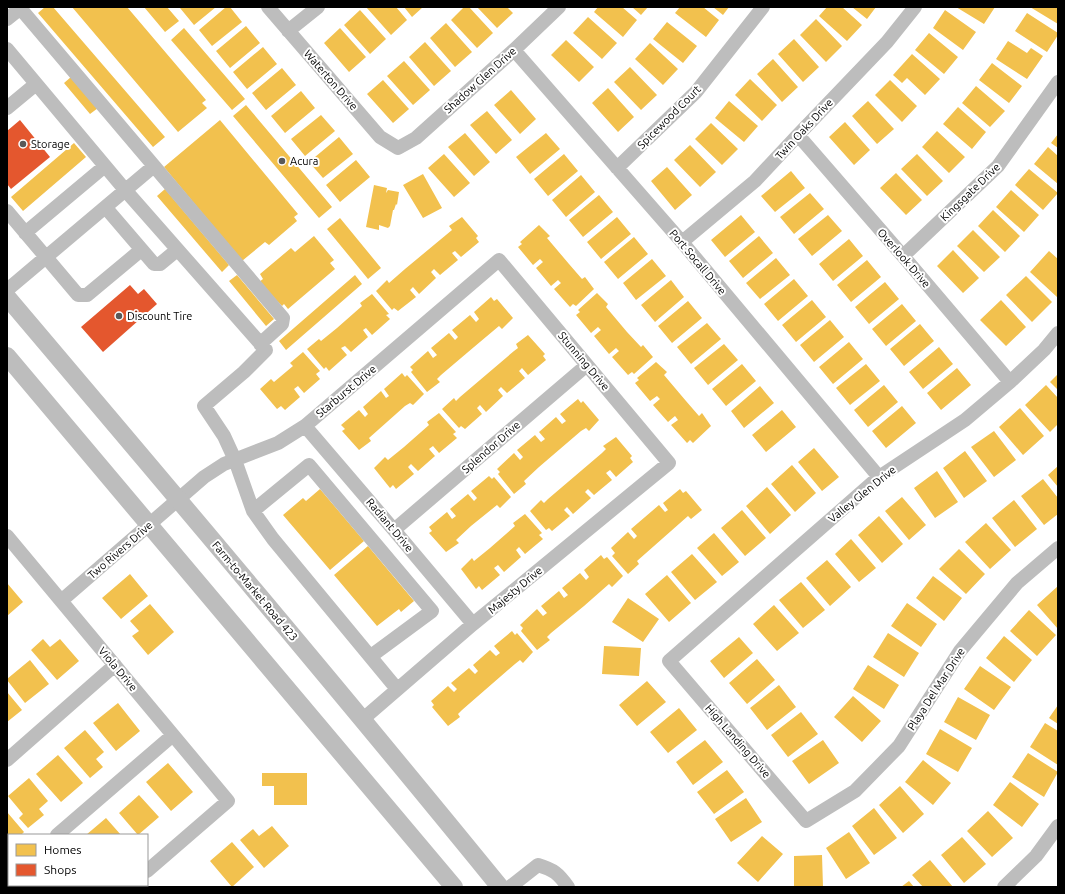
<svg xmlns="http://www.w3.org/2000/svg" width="1065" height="894" font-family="Ubuntu,sans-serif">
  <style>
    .homes { fill: #f2c14e }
    .shops { fill: #e4572e }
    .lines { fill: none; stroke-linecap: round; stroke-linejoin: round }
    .minor { stroke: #bdbdbd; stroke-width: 14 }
    .major { stroke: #bdbdbd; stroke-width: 18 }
    .poi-dot { fill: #595959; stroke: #fff; stroke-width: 1.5 }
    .labels { text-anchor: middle; stroke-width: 4; stroke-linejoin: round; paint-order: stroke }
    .street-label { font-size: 11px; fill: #000; stroke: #fff }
    .poi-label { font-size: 11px; fill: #000; stroke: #fff; text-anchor: start }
  </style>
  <rect width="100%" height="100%" fill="#fff"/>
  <path class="homes" d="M45 7H53L165 137 153 147 38 13Z
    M72 7H127L206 100 202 103 207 108 178 132Z
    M144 7H167L179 21 165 32Z
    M181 7H216L194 25 180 8Z
    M226 7H230L242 22 212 46 199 30Z
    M366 7H396L407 20 391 35Z
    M404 7H423L412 17Z
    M464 7H469L493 33 477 48 451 20Z
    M477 7H507L513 13 497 28Z
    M598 7H622L637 20 623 37 594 12Z
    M632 7H648L641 15Z
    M680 7H703L719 20 706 37 675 13Z
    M713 7H729L723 15Z
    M827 7H842L862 25 847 41 819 16Z
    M852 7H876L867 19Z
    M956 7H995L984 24Z
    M1030 7H1058V24Z
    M360 10 386 39 370 54 344 25Z
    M945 10 976 32 963 50 933 28Z
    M1027 13 1058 33V35L1047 52 1015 31Z
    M588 17 617 43 602 59 573 33Z
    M816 19 842 46 826 62 800 35Z
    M667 22 697 46 683 63 653 39Z
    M446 23 472 52 455 67 430 38Z
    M246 26 260 43 230 68 216 51Z
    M184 28 245 99 232 110 171 40Z
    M340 28 366 57 349 72 324 43Z
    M929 33 958 57 944 74 915 50Z
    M794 39 819 67 803 82 778 54Z
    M566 40 594 67 579 82 551 55Z
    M1008 41 1027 53 1031 48 1043 56 1027 79 996 59Z
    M425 42 451 71 434 86 409 57Z
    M650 43 678 69 663 85 635 59Z
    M263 47 277 64 247 89 233 72Z
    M912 54 940 79 925 95 907 78 902 83 893 75Z
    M773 59 798 87 782 102 757 74Z
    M404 61 430 90 413 105 387 76Z
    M992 63 1022 86 1009 103 979 80Z
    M630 67 657 95 641 110 614 82Z
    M282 68 296 85 266 110 252 93Z
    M71 77 98 108 90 114 64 83Z
    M750 79 777 105 762 121 735 95Z
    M383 80 409 109 393 123 367 94Z
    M890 80 917 106 902 122 875 95Z
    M976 86 1005 111 990 127 962 103Z
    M608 88 634 117 618 132 592 103Z
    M511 90 536 119 520 134 494 105Z
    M301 91 315 108 285 133 271 116Z
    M729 101 758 126 744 142 715 118Z
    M868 101 894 129 877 144 852 116Z
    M246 105 332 207 319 218 233 116Z
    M958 107 986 132 972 149 943 124Z
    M487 111 512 140 496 154 470 125Z
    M321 115 335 131 305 156 291 139Z
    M220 120 298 214 294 217 297 221 269 245 265 242 242 261 164 167Z
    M845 122 870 150 854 165 829 137Z
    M711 123 738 149 722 165 695 139Z
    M937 131 965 157 949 173 922 147Z
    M465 133 490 162 474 176 448 147Z
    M546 133 560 149 530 174 516 157Z
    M1058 134V148L1051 143Z
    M339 137 353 154 323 178 309 162Z
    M74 143 86 157 23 211 11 197Z
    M690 145 716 172 700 187 674 160Z
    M1048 147 1058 156V184L1034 164Z
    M444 154 470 183 454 197 428 168Z
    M564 154 578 171 548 196 534 179Z
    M917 154 943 181 927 196 901 169Z
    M356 160 370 177 340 202 326 185Z
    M667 167 692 195 675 210 651 181Z
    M1029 169 1058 193 1043 210 1015 185Z
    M791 171 805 188 775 212 761 196Z
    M896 173 922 200 906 215 880 188Z
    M423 174 442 208 423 218 403 185Z
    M581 175 595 192 566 217 552 200Z
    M374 185 387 188 386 193 388 190 399 192 397 205 396 204 394 210H393L390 226 388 228 379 225V230L366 227Z
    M165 189 229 265 222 272 157 196Z
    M1011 190 1039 215 1024 232 996 207Z
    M810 193 824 209 794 234 780 217Z
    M599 195 613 212 583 237 569 220Z
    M993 210 1020 236 1005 252 978 226Z
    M741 215 755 232 725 257 711 240Z
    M828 215 842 231 812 256 798 239Z
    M462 217 478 236 476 238 479 242 461 257 455 251 452 253 458 260 440 275 434 269 431 272 436 278 419 294 413 287 410 290 416 297 398 311 394 308 392 310 376 291 387 280 389 283 405 269 452 230 449 226Z
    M617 217 631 234 601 259 587 242Z
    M340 218 381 268 368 279 327 229Z
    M539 225 550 236 547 238 569 264 582 279 585 277 594 289 576 306 573 304 570 307 554 289 561 283 558 280 551 286 536 268 543 262 540 259 533 265 518 247 522 244 520 242Z
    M973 230 1000 257 984 272 957 246Z
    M314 236 334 260 330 263 335 269 288 309 284 304 282 306 259 282 263 279 260 274 291 248 295 252Z
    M759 236 773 253 743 278 729 261Z
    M634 237 648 254 618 279 604 262Z
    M849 239 863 256 833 281 819 264Z
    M953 250 979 278 963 293 937 266Z
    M1049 251 1058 259V296L1057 297 1030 272Z
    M776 258 790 275 760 299 746 283Z
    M652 259 666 276 636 300 623 283Z
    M867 260 881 277 851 302 837 285Z
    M237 275 274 319 266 326 229 281Z
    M355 275 362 284 286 350 279 341Z
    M1026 276 1052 302 1032 322 1006 295Z
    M794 279 808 296 778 321 764 304Z
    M671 280 684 297 655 322 641 305Z
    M885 282 899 299 869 324 855 307Z
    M597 293 608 304 606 307 627 332 641 347 643 345 653 357 634 374 632 372 628 375 612 357 619 351 616 348 609 354 594 336 601 330 598 327 591 333 576 315 580 312 578 310Z
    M372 294 389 314 386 315 390 319 372 335 366 328 363 330 368 337 351 352 345 346 341 348 347 355 329 371 326 367 324 369 307 349 319 339 321 341 337 328 362 306 360 303Z
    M491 297 494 301 497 299 513 318 502 329 499 326 474 347 441 375 437 379 440 382 427 392 411 372 413 370 410 367 428 351 433 358 437 355 431 348 449 333 455 340 458 337 452 330 470 315 476 322 479 319 474 312Z
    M812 300 826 317 796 342 782 325Z
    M1001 300 1026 327 1006 346 980 320Z
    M688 301 702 318 672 343 658 326Z
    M902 304 916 321 886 346 872 329Z
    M830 320 844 337 814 362 800 345Z
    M707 323 721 339 691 364 677 347Z
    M920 324 934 341 904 366 890 349Z
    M528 335 545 354 543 356 546 360 528 375 522 368 519 371 525 378 507 393 501 387 498 390 503 396 486 412 480 405 477 408 482 414 465 429 461 426 459 428 442 409 454 398 456 401 460 397 514 351 518 348 516 344Z
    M849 342 863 359 833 384 819 367Z
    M724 344 738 360 708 385 694 368Z
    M939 347 953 364 923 389 909 372Z
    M303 352 320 371 316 374 320 379 304 393 298 386 294 389 300 397 285 410 281 406 277 409 260 389 271 379 274 382 293 366 290 363Z
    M656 362 667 372 664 375 686 401 699 416 702 413 711 426 693 443 690 440 687 443 671 425 678 420 675 416 668 422 653 405 660 399 657 396 650 401 635 383 639 380 637 378Z
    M742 364 756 381 726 406 712 389Z
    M866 364 880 381 850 405 836 388Z
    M957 368 971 385 941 410 927 393Z
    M402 373 405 377 407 375 424 394 413 405 410 403 405 406 369 438 371 441 359 450 342 431 345 429 341 425 359 410 365 417 368 414 363 407 381 391 386 398 389 396 384 389Z
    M1058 374V390L1050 382Z
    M884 385 898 402 868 427 854 410Z
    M1046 385 1058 398V424L1050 432 1025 405Z
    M760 386 774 403 744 428 731 411Z
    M578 399 581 403 583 401 599 420 589 431 586 428 581 431 539 467 524 481 526 484 514 494 498 474 500 472 497 469 514 453 520 460 523 457 517 450 535 435 541 442 545 439 539 432 556 417 562 424 566 421 560 414Z
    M902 406 916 423 886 448 872 431Z
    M1020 408 1044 436 1023 455 999 427Z
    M782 410 796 427 766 452 752 435Z
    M439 413 456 432 453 434 457 438 439 453 433 446 429 449 435 456 418 471 411 464 408 467 414 474 396 489 393 485 390 488 374 468 385 457 388 460 404 447 429 425 427 422Z
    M994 431 1016 460 994 477 971 447Z
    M616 437 632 456 630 458 633 462 616 477 610 470 606 473 612 480 594 495 588 489 585 492 591 498 573 514 567 507 564 510 570 516 552 531 549 528 546 530 530 511 541 500 544 503 548 499 602 453 606 449 603 446Z
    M814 448 839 477 822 491 798 462Z
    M965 451 987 481 964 498 943 468Z
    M792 465 816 493 795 512 771 484Z
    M1058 466V487L1048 475Z
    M937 471 958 502 935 518 914 488Z
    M489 476 492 479 494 477 511 497 500 508 497 505 471 526 456 540 459 543 446 552 429 533 432 531 429 527 447 512 452 519 456 516 450 509 468 494 474 501 477 498 471 491Z
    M1043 479 1058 498V514L1044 525 1021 496Z
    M767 487 791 515 770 534 746 506Z
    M320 489 364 541 330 570 283 515 303 498 306 501Z
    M680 489 683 493 686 491 702 510 691 519 688 516 637 561 639 564 628 574 612 556 615 553 611 548 628 532 634 539 637 536 631 529 659 505 665 512 668 510 663 503Z
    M902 497 926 525 909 540 885 511Z
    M1014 500 1037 529 1015 547 992 518Z
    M742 510 766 538 745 556 721 528Z
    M525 514 542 533 539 535 543 539 525 554 519 547 516 550 521 557 504 572 498 565 494 568 500 575 482 590 479 586 476 589 461 569 472 558 474 561 490 548 515 526 513 523Z
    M879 516 903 544 882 563 858 535Z
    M986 523 1011 550 990 569 965 542Z
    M714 533 739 562 722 576 697 548Z
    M851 539 876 568 859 582 835 554Z
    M368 546 414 601 401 612 399 609 377 626 334 575Z
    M959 549 985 574 966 594 939 569Z
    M692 554 717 582 695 600 671 572Z
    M601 555 604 559 607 557 623 576 612 587 609 584 584 606 551 633 547 637 550 640 537 650 521 631 523 628 520 625 537 609 543 616 547 613 541 606 559 591 564 598 568 595 562 588 580 573 586 580 589 577 584 570Z
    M827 560 851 587 830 606 806 578Z
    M130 574 148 596 121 619 102 598Z
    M667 575 691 603 669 622 645 594Z
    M933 576 962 598 944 621 916 598Z
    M801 582 825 610 803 628 779 600Z
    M7 583 23 602 7 616Z
    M1058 586V629L1037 605Z
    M628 598 659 619 643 642 612 622Z
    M907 603 937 624 921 647 891 626Z
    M150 604 174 632 148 655 132 636 139 631 130 621Z
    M774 605 799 633 777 651 753 624Z
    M1029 610 1056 635 1037 656 1010 631Z
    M512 631 515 635 517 633 533 652 523 663 520 660 515 664 462 710 458 714 460 717 448 726 432 707 434 705 431 701 448 686 454 692 457 689 451 683 469 668 475 674 478 671 473 665 490 650 496 656 500 653 494 646Z
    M888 633 919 653 904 677 873 657Z
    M1004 636 1032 660 1014 682 986 658Z
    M739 637 753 653 724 678 710 661Z
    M43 639 50 647 60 639 79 661 57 680 31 650Z
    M604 646 641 648 639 676 602 674Z
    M757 659 775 680 747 704 729 683Z
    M30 660 49 684 25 703 7 680V679Z
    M868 665 899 685 884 709 853 689Z
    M980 666 1011 687 994 710 964 689Z
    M647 681 666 702 637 726 619 705Z
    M779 685 796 707 767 730 750 708Z
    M7 692 22 710 7 722Z
    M853 696 881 721 862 742 834 717Z
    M958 697 990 715 976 740 944 722Z
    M118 703 140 731 116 751 93 723Z
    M1058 705V724L1049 718Z
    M679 708 697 730 668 753 650 732Z
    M801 712 818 734 788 757 771 735Z
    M1045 723 1058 731V765L1030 747Z
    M940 729 972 748 958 772 926 754Z
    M85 730 104 752 96 759 103 767 90 778 64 748Z
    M705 740 723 762 693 785 676 762Z
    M823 740 839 763 809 784 792 761Z
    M1028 753 1058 772 1044 797 1012 777Z
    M58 755 83 783 61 802 36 774Z
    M923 760 951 783 933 805 905 782Z
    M168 763 193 792 171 811 146 782Z
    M727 770 744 792 714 814 697 792Z
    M262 773H307V805H274V786H262Z
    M29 778 48 801 39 809 44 815 28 828 19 818 23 814 8 796Z
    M1010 782 1039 804 1022 827 993 805Z
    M900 786 924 814 903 833 879 805Z
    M139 795 159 817 138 835 119 813Z
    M746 798 762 822 731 842 715 819Z
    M874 808 897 838 874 855 852 826Z
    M988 811 1013 838 992 857 967 831Z
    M7 812 24 832 21 835H9V846L7 847Z
    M106 818 121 835H86Z
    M272 826 289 846 264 868 240 840 253 829 259 836Z
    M849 832 870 863 846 879 826 848Z
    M762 836 783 854 758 882 737 863Z
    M962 837 986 864 964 883 941 855Z
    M232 842 254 867 232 887 210 861Z
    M822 855 823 887H794V856Z
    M930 860 953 887H923L912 875Z
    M909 881 914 887H901Z
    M28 885H62L64 887H30Z"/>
  <path class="shops" d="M20 120 50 157 11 189 7 184V131Z
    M130 285 138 294 144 289 157 304 103 352 81 327Z"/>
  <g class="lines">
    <path class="minor" d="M268 7 380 137 398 148 416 138 514 50 559 7
      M20 8 283 318 282 324 260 344
      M7 19 22 7
      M288 31 318 7
      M7 49 126 191 266 350 244 372 204 406 224 436 235 460 253 511 273 539 397 689
      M514 50 682 242 879 477
      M7 108 36 84
      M798 135 903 256 1010 382
      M617 168 696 92 763 7
      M106 208 154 264H160L177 250
      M7 211 78 295H87L141 250
      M25 233 105 166
      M682 242 755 181 798 135 887 42 915 7
      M903 256 998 166 1058 82
      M7 290 154 166
      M1058 333 1044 350 1010 382 965 420 879 477 669 661 806 821 855 791 899 746 960 651 1017 583 1058 548
      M305 426 394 530 473 624
      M253 511 309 465 432 611 371 656
      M394 530 587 365
      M7 536 228 801 147 871
      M61 601 204 477 224 464 278 443 305 426 499 260 669 463 473 624 363 719
      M7 760 115 665
      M57 835 173 735
      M7 879 9 877
      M129 887 131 885
      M510 887 538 865C554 870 558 873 568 887
      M1004 887 1036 856 1058 826"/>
    <path class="major" d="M7 297C173 493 338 688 500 887
      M7 356 454 887"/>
  </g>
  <g class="poi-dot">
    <circle cx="23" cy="144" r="4"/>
    <circle cx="282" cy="161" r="4"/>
    <circle cx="119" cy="316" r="4"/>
  </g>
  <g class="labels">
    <g class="street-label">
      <text transform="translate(331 80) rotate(49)" y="4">Waterton Drive</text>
      <text transform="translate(480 80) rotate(-42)" y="4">Shadow Glen Drive</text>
      <text transform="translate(669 117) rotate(-45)" y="4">Spicewood Court</text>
      <text transform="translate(804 129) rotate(-47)" y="4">Twin Oaks Drive</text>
      <text transform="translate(970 192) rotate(-44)" y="4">Kingsgate Drive</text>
      <text transform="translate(904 258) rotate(49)" y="4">Overlook Drive</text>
      <text transform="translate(698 262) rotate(50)" y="4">Port Socall Drive</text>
      <text transform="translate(584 361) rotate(50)" y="4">Stunning Drive</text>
      <text transform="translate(346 391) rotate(-40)" y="4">Starburst Drive</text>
      <text transform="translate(491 447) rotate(-41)" y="4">Splendor Drive</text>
      <text transform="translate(862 494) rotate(-39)" y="4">Valley Glen Drive</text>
      <text transform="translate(390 525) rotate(50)" y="4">Radiant Drive</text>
      <text transform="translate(120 550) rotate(-41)" y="4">Two Rivers Drive</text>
      <text transform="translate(515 590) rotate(-40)" y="4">Majesty Drive</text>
      <text transform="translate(255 591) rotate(50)" y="4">Farm-to-Market Road 423</text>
      <text transform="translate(118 669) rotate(50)" y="4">Viola Drive</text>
      <text transform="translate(936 689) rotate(-57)" y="4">Playa Del Mar Drive</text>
      <text transform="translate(738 741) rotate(49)" y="4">High Landing Drive</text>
    </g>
    <g class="poi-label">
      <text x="31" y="148">Storage</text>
      <text x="290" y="165">Acura</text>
      <text x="127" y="320">Discount Tire</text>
    </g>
  </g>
  <rect width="1065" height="894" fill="none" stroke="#000000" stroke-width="16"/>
  <rect x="8" y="834" width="140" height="52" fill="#ffffff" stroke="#999999"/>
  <rect x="16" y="844" width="20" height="12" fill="#f2c14e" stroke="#999999"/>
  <text x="44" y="854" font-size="12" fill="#000000">Homes</text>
  <rect x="16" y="864" width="20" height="12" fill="#e4572e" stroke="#999999"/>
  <text x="44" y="874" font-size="12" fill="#000000">Shops</text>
</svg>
